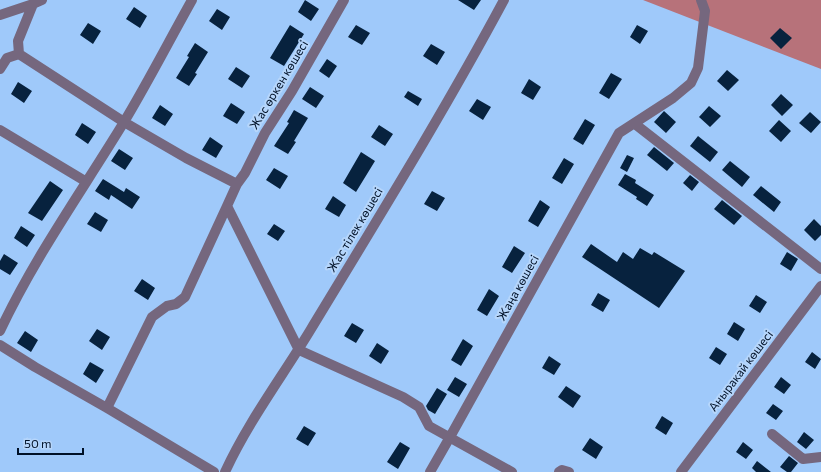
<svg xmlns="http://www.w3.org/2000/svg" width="821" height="472" font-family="Commissioner,sans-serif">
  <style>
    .forest { fill: #b7727a }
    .building { fill: #07223e }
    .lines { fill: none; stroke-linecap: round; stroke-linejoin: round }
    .minor { stroke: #75677e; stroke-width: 10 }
    .labels { text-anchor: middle; stroke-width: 4; stroke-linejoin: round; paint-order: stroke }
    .street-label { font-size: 12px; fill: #001127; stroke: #b6d6fb }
  </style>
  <rect width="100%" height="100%" fill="#9fc9fa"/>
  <path class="forest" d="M643 0H821V69Z"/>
  <path class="building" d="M305 0 319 9 311 21 298 12Z
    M458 0H481L474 10Z
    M134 7 147 16 140 28 126 19Z
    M217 9 230 17 222 30 209 21Z
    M88 23 101 31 93 44 80 35Z
    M290 25 304 34 284 66 270 58Z
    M356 25 370 33 362 45 348 37Z
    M637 25 648 31 640 44 630 37Z
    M780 28 792 38 781 49 770 38Z
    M195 43 208 52 195 73 197 74 189 86 176 78 189 57 187 56Z
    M431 44 445 52 437 65 423 56Z
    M327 59 337 66 329 78 319 71Z
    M236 67 250 76 242 88 228 79Z
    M727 70 739 80 728 91 717 81Z
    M611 73 622 79 609 99 599 93Z
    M529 79 541 87 533 100 521 93Z
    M18 82 32 91 24 103 11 94Z
    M310 87 324 96 316 108 302 99Z
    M408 91 422 99 418 106 404 97Z
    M781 94 793 105 782 116 771 105Z
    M477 99 491 107 483 120 469 111Z
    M231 103 245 112 237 124 223 116Z
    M160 105 173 114 165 126 152 118Z
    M709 106 721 116 710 127 699 117Z
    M294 110 308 118 294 141 296 142 288 154 274 146 289 123 287 122Z
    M664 111 676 122 666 133 654 122Z
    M810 112 821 122 811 133 799 123Z
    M585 119 595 125 583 145 573 139Z
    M779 120 791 131 781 142 769 131Z
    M82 123 96 132 88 144 75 135Z
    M379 125 393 134 385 146 371 137Z
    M698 136 718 152 710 162 690 146Z
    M210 137 223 146 216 158 202 150Z
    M654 147 674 163 667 171 647 155Z
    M119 149 133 158 125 170 111 161Z
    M361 152 375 161 356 192 343 183Z
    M627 155 634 158 627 172 620 168Z
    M564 158 574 164 562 184 552 178Z
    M730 161 750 177 742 187 722 170Z
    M274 168 288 176 280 189 266 180Z
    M625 174 636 180 635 183 654 195 647 206 636 199 637 197 618 185Z
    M690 175 699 182 692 191 683 183Z
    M103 179 124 192 126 188 140 197 132 209 111 195 109 200 95 191Z
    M50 181 63 190 42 221 28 213Z
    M761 186 781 202 774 212 753 195Z
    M432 191 445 198 437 211 424 204Z
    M333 196 346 205 339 217 325 209Z
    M540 200 550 207 538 227 528 221Z
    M722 200 742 216 734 225 714 209Z
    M95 212 108 220 101 232 87 224Z
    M814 219 821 226V235L815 241 804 230Z
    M274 224 285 231 278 241 267 234Z
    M21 226 35 235 27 247 14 238Z
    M591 244 617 262 623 252 633 259 640 248 652 255 654 252 685 271 659 308 582 257Z
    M514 246 525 253 512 273 502 267Z
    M787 252 798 259 791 271 780 264Z
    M4 254 18 263 10 275 0 269V261Z
    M142 279 155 288 148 300 134 291Z
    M489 289 499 296 487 316 477 310Z
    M598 293 610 300 603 312 591 305Z
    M756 295 767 302 760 313 749 306Z
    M734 322 745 329 738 341 727 334Z
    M352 323 364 330 356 343 344 336Z
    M97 329 110 337 102 350 89 341Z
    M25 331 38 340 31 352 17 343Z
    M463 339 473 346 461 366 451 360Z
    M377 343 389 351 381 364 369 356Z
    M716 347 727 354 720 365 709 358Z
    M812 352 821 359 815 369 805 362Z
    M549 356 561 364 554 375 542 368Z
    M90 362 104 370 96 383 83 374Z
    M455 377 467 384 459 397 447 390Z
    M781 377 791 385 784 394 774 387Z
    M566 386 581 396 573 408 558 397Z
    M437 388 447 394 435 414 428 410 426 406Z
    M773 404 783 411 776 420 766 413Z
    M662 416 673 423 666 435 655 428Z
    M304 426 316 433 308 446 296 439Z
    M804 432 814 440 806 449 797 442Z
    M590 438 603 447 596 459 582 450Z
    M400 442 410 448 398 469 387 462Z
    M743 442 753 450 746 459 736 452Z
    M789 456 798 463 791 472H787L780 467Z
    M757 461 771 472H756L752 468Z"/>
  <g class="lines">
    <path class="minor" d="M0 15 33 4
      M19 54 124 122 186 158 237 184 227 206 299 350 403 397 419 407 429 426 512 472
      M19 54 18 41 33 4 42 0
      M0 69 7 58 19 54
      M635 124 821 269
      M0 130 85 181
      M237 184 245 173 265 133 292 91 344 0
      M0 331C34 258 82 191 124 122 148 82 169 41 192 0
      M0 345 35 367 107 408 214 472
      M107 408 152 317 167 306 176 304 185 297 227 206
      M772 434 803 459 821 457
      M225 472C248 422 282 377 311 329 377 220 444 112 504 0
      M430 472 450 437 619 133 673 98 691 83 698 68 705 11 701 0
      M559 472 562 470 569 472
      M681 472 821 286"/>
  </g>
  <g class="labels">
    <g class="street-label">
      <text transform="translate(279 85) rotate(-59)" y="4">Жас өркен көшесі</text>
      <text transform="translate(355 230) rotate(-59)" y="4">Жас тілек көшесі</text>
      <text transform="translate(518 288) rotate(-61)" y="4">Жаңа көшесі</text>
      <text transform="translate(741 371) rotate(-53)" y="4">Аныракай көшесі</text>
    </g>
  </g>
  <path d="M18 448v6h65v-6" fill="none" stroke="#001127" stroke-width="2"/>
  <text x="24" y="448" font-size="12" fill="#001127" stroke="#b6d6fb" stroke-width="3" paint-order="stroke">50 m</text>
</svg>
